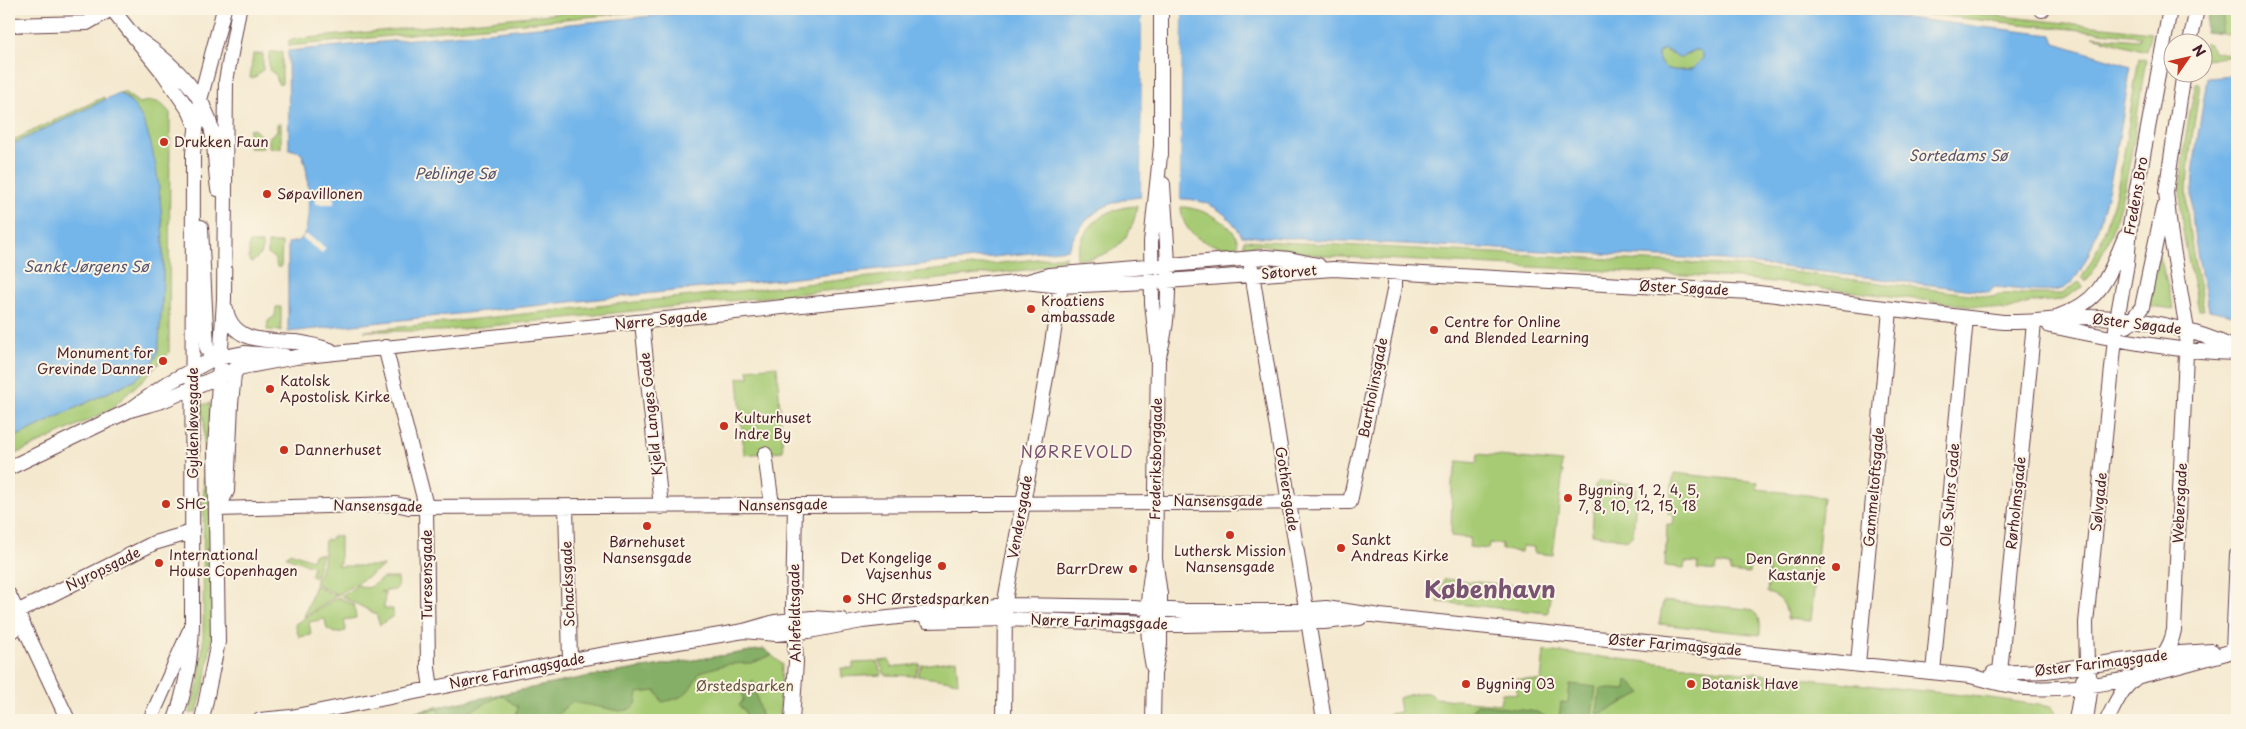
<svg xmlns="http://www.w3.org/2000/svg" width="2246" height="729" font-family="'Playpen Sans',sans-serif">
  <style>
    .green { fill: #a7cb75; stroke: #787550 }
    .forest { fill: #85af66; stroke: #686748 }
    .water { fill: #75b6ea; stroke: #606a8a; fill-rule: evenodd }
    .pier { fill: #f4e9cf }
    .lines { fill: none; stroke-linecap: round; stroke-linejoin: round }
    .minor-casing { stroke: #643d44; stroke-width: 16 }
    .minor { stroke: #fff; stroke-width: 14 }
    .poi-dot { fill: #c8321e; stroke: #fcf5e5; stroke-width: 2 }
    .labels { text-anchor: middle; stroke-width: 4; stroke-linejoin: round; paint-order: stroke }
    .poi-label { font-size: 14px; fill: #4a1f2b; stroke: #fcf5e5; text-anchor: start }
    .street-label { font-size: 14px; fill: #4a1f2b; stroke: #fcf5e5 }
    .park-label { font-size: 14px; fill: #665341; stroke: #fcf5e5 }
    .water-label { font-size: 15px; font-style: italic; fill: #59546e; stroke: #fcf5e5 }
    .quarter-label { font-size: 16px; letter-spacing: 1px; fill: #795372; stroke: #fcf5e5 }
    .town-label { font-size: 24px; font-weight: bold; fill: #795372; stroke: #fcf5e5 }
  </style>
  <rect width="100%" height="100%" fill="#fcf5e5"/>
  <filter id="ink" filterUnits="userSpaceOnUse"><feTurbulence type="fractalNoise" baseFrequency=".02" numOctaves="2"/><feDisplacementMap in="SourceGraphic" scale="10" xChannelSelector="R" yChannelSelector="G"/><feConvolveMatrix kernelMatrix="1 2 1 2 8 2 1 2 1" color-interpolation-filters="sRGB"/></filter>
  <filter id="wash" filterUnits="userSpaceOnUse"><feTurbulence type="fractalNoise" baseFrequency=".0096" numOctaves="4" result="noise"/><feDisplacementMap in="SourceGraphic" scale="20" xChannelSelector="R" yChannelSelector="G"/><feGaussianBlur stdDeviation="1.12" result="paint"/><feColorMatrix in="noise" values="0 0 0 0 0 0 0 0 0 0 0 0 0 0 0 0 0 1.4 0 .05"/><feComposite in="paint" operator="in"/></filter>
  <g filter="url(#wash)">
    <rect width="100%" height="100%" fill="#f4e9cf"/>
    <path class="green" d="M601 9H667L289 46V40Z
      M1871 9H1933L2151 32 2146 51 2092 36 2139 40 2141 36Z
      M2209 9H2237V36L2205 32Z
      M2205 43 2210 44 2213 51 2227 54 2229 57 2204 59Z
      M1664 49 1670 54 1688 55 1694 50H1699L1702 53 1703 58 1694 68C1682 72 1657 73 1658 53Z
      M269 52H282V84H278L276 75 269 70Z
      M253 54H263V70L254 78H250Z
      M2139 58 2146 60C2133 133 2129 219 2086 282L2082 277C2122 215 2126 130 2139 58Z
      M2196 83 2200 84C2195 123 2186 163 2187 203 2188 239 2198 275 2204 310H2199C2194 284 2187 257 2183 231 2176 181 2186 131 2196 83Z
      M124 92 139 103C156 99 160 101 170 113L169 353 151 372 110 410 9 457V440L136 379 162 307 163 267 160 196 129 99 119 93Z
      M104 97 105 100 9 146V142Z
      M281 123V148H269V137L277 131V124Z
      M249 129H254L262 137 263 148H249Z
      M1137 206C1133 240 1110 260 1076 259 1081 227 1104 207 1137 206Z
      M1181 207C1200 207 1240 224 1238 247 1212 248 1182 239 1181 207Z
      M1244 240 1743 266 1993 297 1999 294H2062L2079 282 2083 286 2062 300 2032 302 2007 310 1739 278 1324 256 1263 245 1244 246Z
      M249 243H262V253L253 262 249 261Z
      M268 243H282L281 267H277L275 259 268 254Z
      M2159 253 2174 309 2149 306Z
      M1066 256 1065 259 1035 269 442 331H364Z
      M276 307H281V331L267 330 268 321 275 316Z
      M777 366 783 451 744 455 738 378 749 377 748 369Z
      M210 403 212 634 206 678 197 712 189 714 198 685 203 643 204 421 201 405Z
      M1478 454 1562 462 1561 471H1563L1553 555 1534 553V547L1522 546 1521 552 1502 550V544L1489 543 1488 549 1469 547 1470 538 1451 536 1452 482 1458 461 1477 463Z
      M1674 473 1758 482 1757 489 1823 497 1811 621 1787 619C1787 605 1781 596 1767 593L1769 567 1750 566 1749 574 1730 572V566L1717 564 1716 571 1697 569 1698 563 1685 562 1684 568 1665 566 1667 524 1673 525 1674 515 1668 514Z
      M1599 481 1633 484 1637 488 1633 535 1628 540 1592 534 1595 485Z
      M333 536H340V563L337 564 338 566H384L338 595 315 583 323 563 325 540H330Z
      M290 552 312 560 314 554H322L315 578 311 575 313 566 286 557Z
      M383 578H398V587L395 590 380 592H385L384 609H393V616L380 625 376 614 341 596 358 585 368 588Z
      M1444 579 1551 589 1548 613 1438 602Z
      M315 585 336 596 304 617Z
      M338 597 354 605 356 618 344 620 346 631 335 633 327 629 325 619 309 622 311 635 299 637 295 624Z
      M1663 601 1748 609C1761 615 1761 621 1760 635L1659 624Z
      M764 649 782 664 780 720H373L586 677Z
      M1544 651 1990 698 2052 707 2057 715 2056 720H1374L1390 718 1389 714 1400 712 1398 698C1406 696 1427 687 1435 698L1500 704 1502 693 1517 694 1516 679 1541 681Z
      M889 660 891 667 920 664 915 676 885 675 879 661Z
      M956 660 958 682 917 676 922 665Z
      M877 662 882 675 842 677 841 668H853V663Z"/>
    <path class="forest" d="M2209 9H2225L2221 33 2205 32Z
      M764 649 772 655 752 663 728 664 700 672C688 693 686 698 662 702L656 691 638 693 636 704 628 710 620 711 573 702 563 709 555 720H496L516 715 518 707 502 695 453 720H441L438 709 373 720 586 677Z
      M1627 679 1642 693 1600 714 1597 713 1600 688 1626 690Z
      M753 680 762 720H747L745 711 739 706 743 700 742 691Z
      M1570 684 1596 687 1591 720H1564L1559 718 1561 702 1568 703Z
      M1477 704 1537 712 1552 720H1464Z"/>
    <path class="water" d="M725 9H1140L1142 11 1141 197C1105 200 1083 216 1068 249L288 332V243C295 242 301 241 304 235 311 223 310 161 300 152L289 149 288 51Z
      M1184 9H1827L2052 35 2055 43 2131 66C2123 109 2103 272 2062 289 2047 295 2012 288 1994 287L1990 292 1723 260 1242 236C1229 213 1207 198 1180 199L1182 11ZM1664 49 1681 58 1694 50H1699L1702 53 1703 58 1694 68C1682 72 1657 73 1658 53Z
      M2237 76V316L2209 310C2202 276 2193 242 2192 208 2191 164 2201 121 2207 78Z
      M119 93C129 100 136 106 142 118 165 168 166 271 160 326 159 335 160 348 156 356 152 366 145 372 136 379L9 440V146Z"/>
    <path class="pier" d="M1140 9 1144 11V197H1141L1142 11Z
      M1180 9H1184L1182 12 1180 199H1177Z
      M334 186V204H316V197H307V194L316 193V187Z
      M305 234 326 248 322 253 304 240 302 238Z"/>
  </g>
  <g filter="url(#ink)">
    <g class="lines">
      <defs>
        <path id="minor" d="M112 9 164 74 190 112 195 124
          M1161 9V155
          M2042 10 2043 9
          M9 25 87 23 111 9
          M138 39C168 60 203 90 211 127 216 147 215 169 218 189
          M2190 42 2197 9
          M201 227 207 348 211 356 220 365
          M1251 267 1324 720
          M1025 282 1061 286 1167 281 1333 269 1750 292 2003 322C2032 323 2059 318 2088 317 2138 317 2192 328 2237 349
          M226 309C232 344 268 340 296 342 307 343 319 347 330 350
          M2059 316C2102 301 2108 276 2125 237
          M642 322 661 507
          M2050 326C2112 338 2173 352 2237 353
          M2127 326 2142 307 2163 208
          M385 347 426 506 428 668 431 688
          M1159 356C1175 302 1166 239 1163 184
          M130 410 162 401 238 368 296 357 949 290 1025 282 1050 275 1266 257 1289 259 1318 265
          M765 454 772 505
          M9 468 130 410 168 383 213 359 244 353 285 356
          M566 507 570 660
          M218 508 227 491 231 404 234 374 238 368
          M217 509 396 504 409 507 1350 502 1395 286V273
          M9 595 68 720
          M17 612 154 543 192 532
          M927 621 1005 619 1184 625 1324 622 1360 618
          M744 631 776 634 809 631 862 621 1005 605 1133 607 1184 611H1289L1326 608 1380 616 1970 676C1988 680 2008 687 2026 688 2097 692 2165 670 2233 651
          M9 632 23 625
          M2233 651 2237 555
          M1858 664 1890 310
          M1153 667C1146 632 1146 598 1153 564
          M1933 672 1966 318
          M1993 673 2046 671 2180 653 2212 651
          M2007 682H1999L2034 323
          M150 720 189 632
          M175 720C186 689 191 658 192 625L193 153 200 100 224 9
          M202 720 218 642 215 449 224 299 226 81 239 9
          M260 720 291 717 583 658 744 631 775 622 812 618 842 620
          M792 720 796 662 793 607 795 505
          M1004 720 1005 601 1050 356 1061 286
          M1153 720 1154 674 1160 644V594L1155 559 1158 359 1152 303 1151 242 1161 146
          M2076 720 2083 680
          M2086 720 2091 685 2087 665 2086 623 2117 319 2127 264 2130 226 2170 9
          M2107 720C2113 709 2118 695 2127 686 2147 665 2168 662 2174 630L2187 330 2171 237 2166 192 2184 72"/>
      </defs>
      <use href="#minor" class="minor-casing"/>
      <use href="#minor" class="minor"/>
    </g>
  </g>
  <g class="poi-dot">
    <circle cx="164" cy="142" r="5"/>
    <circle cx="267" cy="194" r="5"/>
    <circle cx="1031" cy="309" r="5"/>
    <circle cx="1434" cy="330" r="5"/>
    <circle cx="163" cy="361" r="5"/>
    <circle cx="270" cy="389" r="5"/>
    <circle cx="724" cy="426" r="5"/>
    <circle cx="284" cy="450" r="5"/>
    <circle cx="1568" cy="498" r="5"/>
    <circle cx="166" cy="504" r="5"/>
    <circle cx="647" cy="526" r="5"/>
    <circle cx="1230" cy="535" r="5"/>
    <circle cx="1341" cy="548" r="5"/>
    <circle cx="159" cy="563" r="5"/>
    <circle cx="942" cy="566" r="5"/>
    <circle cx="1836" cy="567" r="5"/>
    <circle cx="1133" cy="569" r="5"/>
    <circle cx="847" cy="599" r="5"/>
    <circle cx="1466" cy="684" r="5"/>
    <circle cx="1691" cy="684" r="5"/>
  </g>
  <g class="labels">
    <g class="poi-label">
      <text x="174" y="147">Drukken Faun</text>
      <text x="277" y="199">Søpavillonen</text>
      <text x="1041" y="306">Kroatiens<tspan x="1041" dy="16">ambassade</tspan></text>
      <text x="1444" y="327">Centre for Online<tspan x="1444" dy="16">and Blended Learning</tspan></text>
      <text x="153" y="358" text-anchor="end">Monument for<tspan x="153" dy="16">Grevinde Danner</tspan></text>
      <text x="280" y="386">Katolsk<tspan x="280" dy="16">Apostolisk Kirke</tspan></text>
      <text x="734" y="423">Kulturhuset<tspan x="734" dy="16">Indre By</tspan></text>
      <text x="294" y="455">Dannerhuset</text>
      <text x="1578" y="495">Bygning 1, 2, 4, 5,<tspan x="1578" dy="16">7, 8, 10, 12, 15, 18</tspan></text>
      <text x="176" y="509">SHC</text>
      <text x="1351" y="545">Sankt<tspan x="1351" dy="16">Andreas Kirke</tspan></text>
      <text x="647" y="547" text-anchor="middle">Børnehuset<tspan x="647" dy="16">Nansensgade</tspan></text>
      <text x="1230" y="556" text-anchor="middle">Luthersk Mission<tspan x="1230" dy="16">Nansensgade</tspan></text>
      <text x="169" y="560">International<tspan x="169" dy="16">House Copenhagen</tspan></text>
      <text x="932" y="563" text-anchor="end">Det Kongelige<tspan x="932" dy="16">Vajsenhus</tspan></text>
      <text x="1826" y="564" text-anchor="end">Den Grønne<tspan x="1826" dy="16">Kastanje</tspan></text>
      <text x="1123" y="574" text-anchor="end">BarrDrew</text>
      <text x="857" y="604">SHC Ørstedsparken</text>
      <text x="1476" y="689">Bygning 03</text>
      <text x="1701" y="689">Botanisk Have</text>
    </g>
    <g class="street-label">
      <text transform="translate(2136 196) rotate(-80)" y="5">Fredens Bro</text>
      <text transform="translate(1289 272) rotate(-4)" y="5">Søtorvet</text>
      <text transform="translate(1684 288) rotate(3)" y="5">Øster Søgade</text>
      <text transform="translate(661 320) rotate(-6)" y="5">Nørre Søgade</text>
      <text transform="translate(2137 324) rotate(7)" y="5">Øster Søgade</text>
      <text transform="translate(1373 388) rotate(-79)" y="5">Bartholinsgade</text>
      <text transform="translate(651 414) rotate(-96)" y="5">Kjeld Langes Gade</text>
      <text transform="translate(193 423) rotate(-90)" y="5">Gyldenløvesgade</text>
      <text transform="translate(1156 459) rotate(-89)" y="5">Frederiksborggade</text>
      <text transform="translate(1874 487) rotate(-85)" y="5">Gammeltoftsgade</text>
      <text transform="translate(1287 489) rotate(81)" y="5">Gothersgade</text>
      <text transform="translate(1950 495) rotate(-85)" y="5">Ole Suhrs Gade</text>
      <text x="1218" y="506">Nansensgade</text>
      <text transform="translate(2099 502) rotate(-84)" y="5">Sølvgade</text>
      <text transform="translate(2016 503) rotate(-84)" y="5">Rørholmsgade</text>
      <text transform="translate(2180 503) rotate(-87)" y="5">Webersgade</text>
      <text transform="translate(783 505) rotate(-1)" y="5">Nansensgade</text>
      <text transform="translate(378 506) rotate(1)" y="5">Nansensgade</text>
      <text transform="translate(1020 517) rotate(-80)" y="5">Vendersgade</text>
      <text transform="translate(103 569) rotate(-26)" y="5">Nyropsgade</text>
      <text transform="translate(427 575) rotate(-90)" y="5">Turesensgade</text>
      <text transform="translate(568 584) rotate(-92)" y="5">Schacksgade</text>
      <text transform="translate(795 613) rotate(-91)" y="5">Ahlefeldtsgade</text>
      <text transform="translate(1099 622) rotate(2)" y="5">Nørre Farimagsgade</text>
      <text transform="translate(1675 645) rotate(5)" y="5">Øster Farimagsgade</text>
      <text transform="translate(2101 663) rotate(-7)" y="5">Øster Farimagsgade</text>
      <text transform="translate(517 671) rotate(-11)" y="5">Nørre Farimagsgade</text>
    </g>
    <g class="park-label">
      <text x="745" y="691">Ørstedsparken</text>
    </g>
    <g class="water-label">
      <text x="1958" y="161">Sortedams Sø</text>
      <text x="455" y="179">Peblinge Sø</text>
      <text x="86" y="272">Sankt Jørgens Sø</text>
    </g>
    <g class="quarter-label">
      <text x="1077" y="458">NØRREVOLD</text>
    </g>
    <g class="town-label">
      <text x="1490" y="598">København</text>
    </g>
  </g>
  <rect width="2246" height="729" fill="none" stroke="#fcf5e5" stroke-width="30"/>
  <g transform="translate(2188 58) rotate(56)"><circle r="24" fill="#fcf5e5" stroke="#b59f9b"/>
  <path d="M0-4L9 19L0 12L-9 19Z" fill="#c8321e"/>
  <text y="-8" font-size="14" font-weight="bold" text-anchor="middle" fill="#4a1f2b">N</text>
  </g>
</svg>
